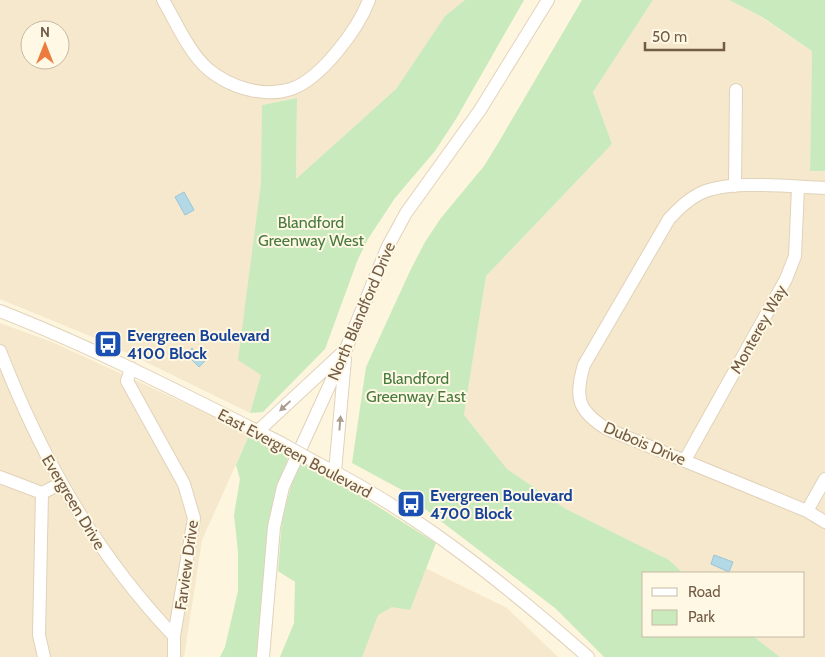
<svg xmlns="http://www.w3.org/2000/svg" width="825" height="657" font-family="Cabin,sans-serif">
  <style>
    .residential { fill: #f5e8cc; fill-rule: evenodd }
    .green { fill: #c9eabd }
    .water { fill: #b3d8e6; stroke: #99c6d9 }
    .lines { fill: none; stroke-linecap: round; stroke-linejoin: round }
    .minor-casing { stroke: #e1d2ba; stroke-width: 14 }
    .minor { stroke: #fff; stroke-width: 12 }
    .minor-bridge-casing { stroke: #e1d2ba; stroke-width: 14; stroke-linecap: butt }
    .minor-bridge { stroke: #fff; stroke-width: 12 }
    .oneway { fill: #ab9d90 }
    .labels { text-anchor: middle; stroke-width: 4; stroke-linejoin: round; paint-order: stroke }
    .park-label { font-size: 16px; fill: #477a3e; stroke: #fff8e5 }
    .street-label { font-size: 16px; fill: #735c46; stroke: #fff8e5 }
    .transit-label { font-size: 16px; font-weight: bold; fill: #164399; stroke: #fff8e5; text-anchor: start }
  </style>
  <rect width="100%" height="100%" fill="#fdf5de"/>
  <path class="residential" d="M0 0H465L445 16 396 89 296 179 297 98 262 105 261 375 250 413 107 343 0 299ZM30 30H60V60H30Z
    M653 0H729L761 17 812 51 810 171H825V657H780L753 636H804V573H683L669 560 566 509 507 469 464 415 486 276 612 144 593 92Z
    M0 323 52 342 250 433 202 540 184 657H0Z
    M421 566 507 608 558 657H331Z"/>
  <path class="green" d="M465 0H524L456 119 435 151 395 198 368 239 358 259 325 349 263 412 250 413 261 375 238 360 261 183 262 105 297 98 296 179 396 89 445 16Z
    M582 0H653L593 92 612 144 486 276 464 415 507 469 566 509 669 560 683 573H644V636H753L780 657H604L555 608 421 506 415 497 352 463 366 367 410 271 425 242 441 218 484 166 497 145Z
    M729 0H825V171H810L812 51 762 17Z
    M250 433 289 454 283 477 257 657H220L225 647 238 591V552L234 515 240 479 236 465Z
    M299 457 436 543 410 610 392 607 378 615 362 657H280L294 623 295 582 278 571 282 519Z"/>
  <path class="water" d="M184 192 194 210 185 215 175 197Z
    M192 348 205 361 199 367 186 354Z
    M714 555 733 562 729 572 711 564Z"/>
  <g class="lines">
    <defs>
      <path id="minor" d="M163 0C176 22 189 53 209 70 230 87 263 98 291 89 321 79 358 29 369 0
        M735 186 736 90
        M825 188C791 187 728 179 699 194 687 200 678 209 669 219L584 365C574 398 578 411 607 429L807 511 825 522
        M0 311C97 349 189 397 281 443
        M0 351C41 457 95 553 174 636
        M131 368 127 381 184 484 194 518 174 636V657
        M258 431 341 354
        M685 460 786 279 795 256 798 188
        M317 463C415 511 506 585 588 657
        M335 472 345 359
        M0 477 42 493 60 484
        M42 493 39 635 44 657
        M807 511 825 479
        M263 657 274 527 283 487 346 349 388 246 406 213 480 110 548 0"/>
    </defs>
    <use href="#minor" class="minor-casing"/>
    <use href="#minor" class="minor"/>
    <defs>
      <path id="minor-bridge" d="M281 443 317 463"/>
    </defs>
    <use href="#minor-bridge" class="minor-bridge-casing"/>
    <use href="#minor-bridge" class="minor-bridge"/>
  </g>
  <defs><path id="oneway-solid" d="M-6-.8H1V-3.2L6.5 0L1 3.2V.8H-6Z" transform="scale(1.25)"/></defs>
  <g class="oneway">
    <use href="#oneway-solid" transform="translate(285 406) rotate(137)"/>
    <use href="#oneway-solid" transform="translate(340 423) rotate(-85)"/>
  </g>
  <defs>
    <symbol id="bus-square" viewBox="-11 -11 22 22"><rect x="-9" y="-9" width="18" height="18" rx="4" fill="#1a4fb4" stroke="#fff8e5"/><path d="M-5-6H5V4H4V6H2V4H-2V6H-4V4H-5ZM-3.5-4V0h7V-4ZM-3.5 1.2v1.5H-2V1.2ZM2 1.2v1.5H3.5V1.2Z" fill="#fff"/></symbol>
  </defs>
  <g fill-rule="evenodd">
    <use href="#bus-square" x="92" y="328" width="32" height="32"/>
    <use href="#bus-square" x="395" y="488" width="32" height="32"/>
  </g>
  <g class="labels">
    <g class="park-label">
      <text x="311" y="228">Blandford<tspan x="311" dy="18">Greenway West</tspan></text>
      <text x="416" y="384">Blandford<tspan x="416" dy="18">Greenway East</tspan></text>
    </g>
    <g class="street-label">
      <text transform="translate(361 311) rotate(-67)" y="6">North Blandford Drive</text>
      <text transform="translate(758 329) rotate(-61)" y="6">Monterey Way</text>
      <text transform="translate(645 443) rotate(23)" y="6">Dubois Drive</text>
      <text transform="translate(295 453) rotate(28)" y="6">East Evergreen Boulevard</text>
      <text transform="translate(74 502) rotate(59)" y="6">Evergreen Drive</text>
      <text transform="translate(186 565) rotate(-82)" y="6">Farview Drive</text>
    </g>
    <g class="transit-label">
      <text x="127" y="341">Evergreen Boulevard<tspan x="127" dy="18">4100 Block</tspan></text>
      <text x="430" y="501">Evergreen Boulevard<tspan x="430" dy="18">4700 Block</tspan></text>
    </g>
  </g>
  <rect x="642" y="572" width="162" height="65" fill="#fff8e5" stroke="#c7baa5"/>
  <rect x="652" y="588" width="25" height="8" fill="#ffffff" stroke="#c7baa5"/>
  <text x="688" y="597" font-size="15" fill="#735c46">Road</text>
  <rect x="652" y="610" width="25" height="15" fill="#c9eabd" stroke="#c7baa5"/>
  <text x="688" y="622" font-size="15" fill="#735c46">Park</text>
  <g transform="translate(45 45)"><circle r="24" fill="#fff8e5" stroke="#c7baa5"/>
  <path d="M0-4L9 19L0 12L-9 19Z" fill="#ec7c3e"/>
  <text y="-8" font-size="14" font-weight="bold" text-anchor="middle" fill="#735c46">N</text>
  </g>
  <path d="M645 42v8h79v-8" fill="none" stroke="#735c46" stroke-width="2.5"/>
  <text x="652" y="42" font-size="15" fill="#735c46" stroke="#fff8e5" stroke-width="4" paint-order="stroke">50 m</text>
</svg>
